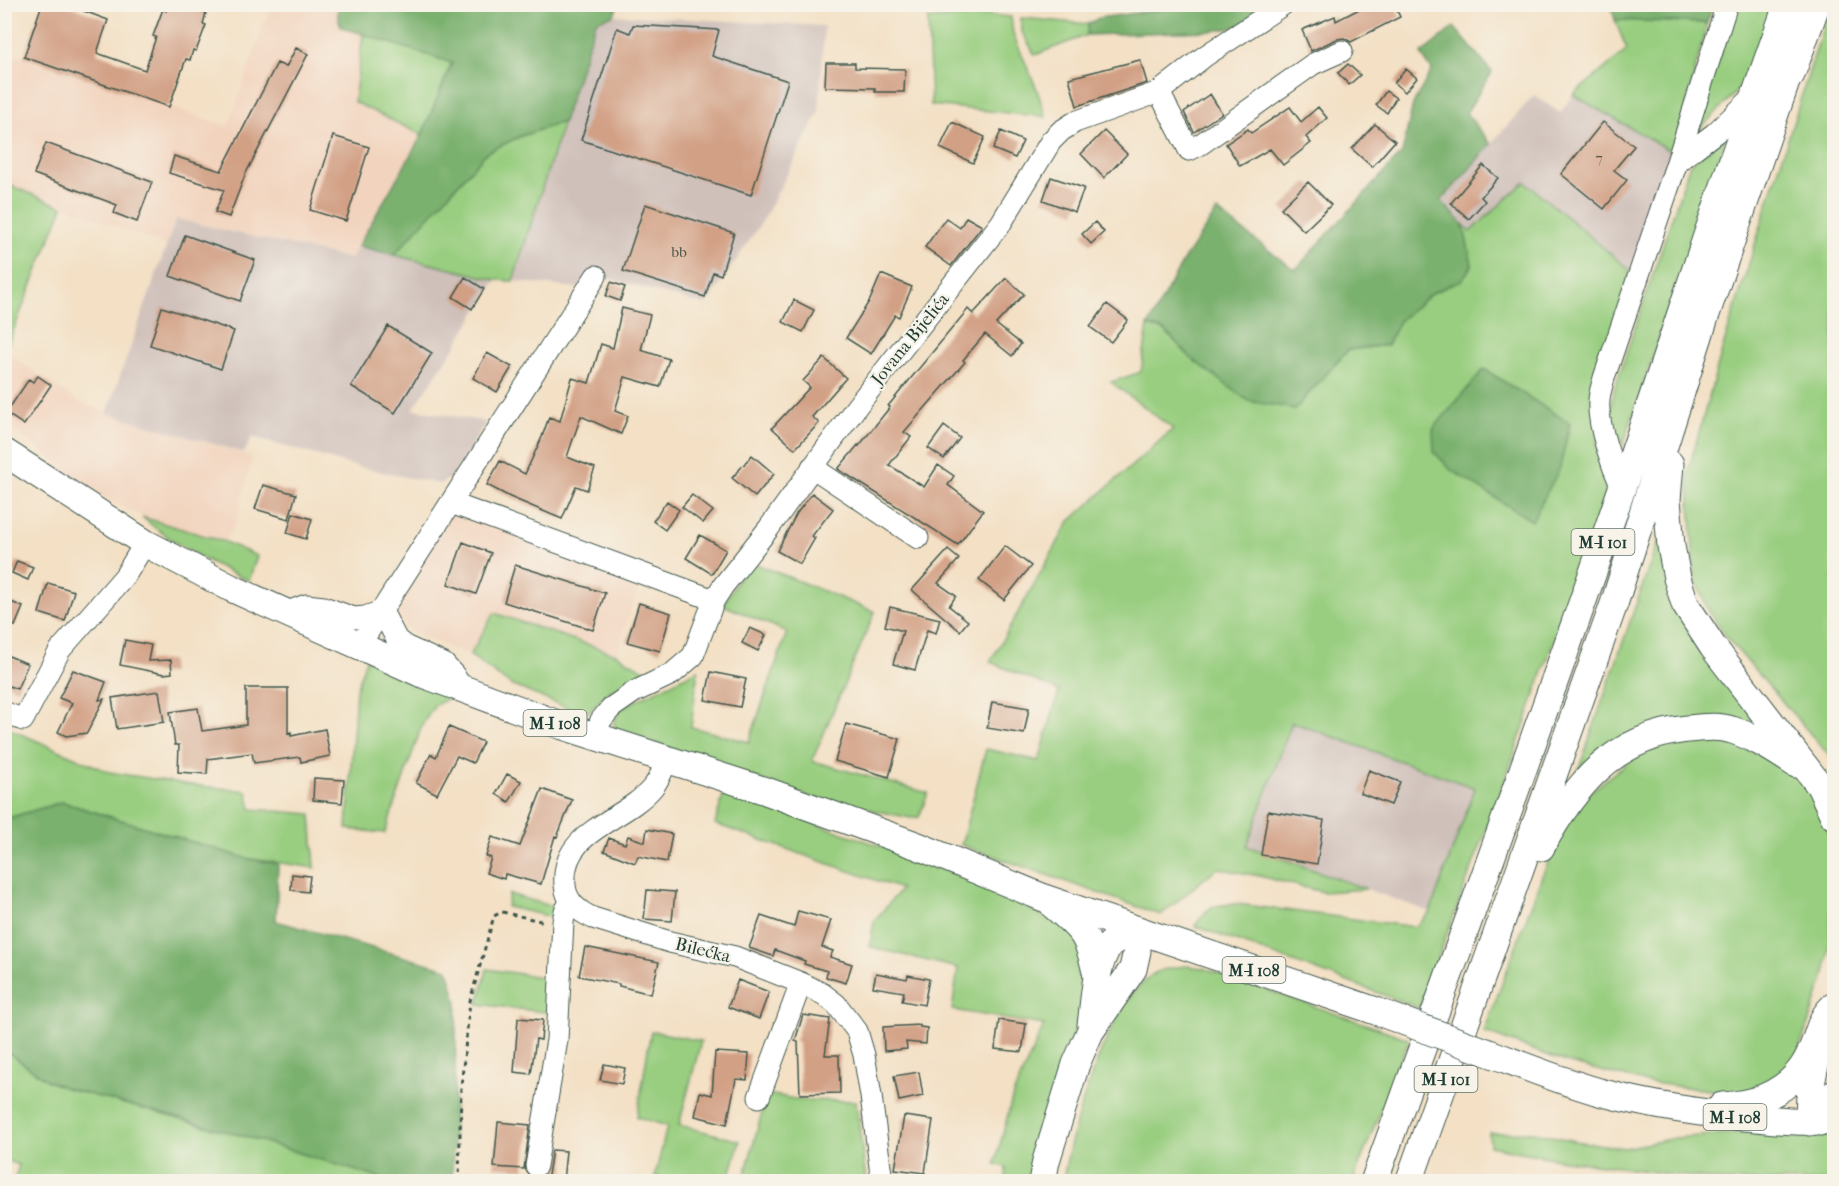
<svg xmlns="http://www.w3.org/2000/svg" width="1839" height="1186" font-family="'IM FELL French Canon',serif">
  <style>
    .built { fill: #f2d4be }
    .industrial { fill: #cfc0ba }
    .green { fill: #99ce80; stroke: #5c865a; stroke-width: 1.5 }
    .forest { fill: #7ab16e; stroke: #4c7751; stroke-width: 1.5 }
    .building { fill: #d2a085 }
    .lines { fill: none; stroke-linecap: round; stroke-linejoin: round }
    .minor-casing { stroke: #3f554a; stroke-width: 23 }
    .major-casing { stroke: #3f554a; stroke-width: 29 }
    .highway-casing { stroke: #3f554a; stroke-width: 34 }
    .path { stroke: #3f554a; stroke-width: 3; stroke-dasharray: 4.5 4.5; stroke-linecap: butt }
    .minor { stroke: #fff; stroke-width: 21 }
    .major { stroke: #fff; stroke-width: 27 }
    .highway { stroke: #fff; stroke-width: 32 }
    .major-bridge-casing { stroke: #3f554a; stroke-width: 29; stroke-linecap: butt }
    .major-bridge { stroke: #fff; stroke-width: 27 }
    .labels { text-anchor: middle; stroke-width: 4.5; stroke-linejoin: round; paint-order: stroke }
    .number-label { font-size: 15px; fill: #4c5648 }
    .shield { fill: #f7f3e8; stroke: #60746a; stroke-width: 1.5 }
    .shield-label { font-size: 16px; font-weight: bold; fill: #1f3d34 }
    .street-label { font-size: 18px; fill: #1f3d34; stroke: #f7f3e8 }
  </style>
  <rect width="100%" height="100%" fill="#f7f3e8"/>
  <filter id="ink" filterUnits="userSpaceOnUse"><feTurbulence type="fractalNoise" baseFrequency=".0167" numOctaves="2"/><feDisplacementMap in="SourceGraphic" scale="12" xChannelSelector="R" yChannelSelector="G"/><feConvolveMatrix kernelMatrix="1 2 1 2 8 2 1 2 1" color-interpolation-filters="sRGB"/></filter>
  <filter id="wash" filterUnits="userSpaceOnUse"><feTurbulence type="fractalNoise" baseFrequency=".008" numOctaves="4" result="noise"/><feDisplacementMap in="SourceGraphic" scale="24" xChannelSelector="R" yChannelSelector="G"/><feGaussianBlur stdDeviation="1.35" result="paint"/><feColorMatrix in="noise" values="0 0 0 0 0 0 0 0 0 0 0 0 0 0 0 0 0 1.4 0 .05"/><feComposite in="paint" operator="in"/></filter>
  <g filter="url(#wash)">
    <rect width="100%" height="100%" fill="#f3e0c5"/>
    <path class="built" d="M271 5H338V17L341 26 363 34 354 102 422 135 351 259 177 219 167 246 5 183 4 52 228 126Z
      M4 351 80 403 252 457 236 523 225 542 142 517 101 496 5 423Z
      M453 512 642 579 616 654 494 613 470 655 418 635 407 628 401 620 396 603Z"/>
    <path class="industrial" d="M614 15 824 26 819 112 765 217 706 305 603 277 577 288 513 281 596 21Z
      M1534 95 1560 113 1573 95 1674 153 1630 270 1525 182 1469 232 1441 201Z
      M176 219 351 259 358 246 496 280 455 347 413 409 486 422 453 476 439 484 359 467 252 437 244 453 107 413Z
      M1292 722 1475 788 1430 912 1247 846Z"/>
    <path class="green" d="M1736 5H1775L1742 86 1693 136Z
      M1830 5H1834V761L1727 638 1707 608 1695 579 1688 471 1723 347Z
      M989 15 1011 17 1013 34 1036 87 1046 117 931 105 928 19Z
      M1021 18 1088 24 1087 35 1035 55 1022 32Z
      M1615 20 1707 23 1674 153 1573 95 1627 50Z
      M363 34 452 62 422 135 354 102Z
      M563 122 513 281 496 280 394 255 487 152 521 136Z
      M1727 135 1623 445C1606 424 1609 406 1617 381L1690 164Z
      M1525 182 1630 270 1597 442 1607 496 1591 533 1508 772 1419 1008 1195 926C1208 905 1212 905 1237 904L1416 927 1430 912 1475 788 1292 722 1247 846 1366 889 1323 892 1259 876 1217 868 1161 915 961 845 986 749 1039 761 1059 691 990 662 1070 521 1173 429 1111 382 1141 372 1148 326 1165 331 1192 359 1295 409 1348 350 1387 345 1399 321 1432 293 1462 280 1472 265 1463 224 1470 232Z
      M4 183 63 207 5 351H4Z
      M142 517 225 542 257 556 249 581C210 563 174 545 142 517Z
      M1663 527 1667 560 1779 738 1710 720 1576 777Z
      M749 561 875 612 812 761 928 793 919 817 911 818 813 798 614 729C613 718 617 713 625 706L698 670 691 727 749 742 787 632 723 605Z
      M494 613 616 654 649 673 609 692 585 715 511 685 470 655Z
      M366 659 452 697 435 705 422 725 385 833 347 829 356 690Z
      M5 727 109 772 192 785 247 791 251 809 311 814 315 868 245 858 62 802 5 819Z
      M1686 737 1727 740 1781 764 1813 792 1828 831 1832 869 1830 942 1825 975 1793 1067 1745 1093 1717 1091 1644 1082 1566 1062 1484 1032 1542 876 1575 804 1647 747Z
      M724 792 904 854 988 887 1063 926 1074 934 1089 986 1074 1034 1034 1181H1005L1006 1167 995 1164 1013 1095 1044 1025 952 1010 958 968 870 947 874 921 901 889 715 824Z
      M509 894 555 907 552 917 507 907Z
      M1186 966 1203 968 1409 1039 1353 1181H1063C1071 1129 1108 1001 1155 973 1165 968 1176 967 1186 966Z
      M487 969 554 979 552 1013 478 1004Z
      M651 1031 701 1041 679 1125 740 1141 728 1181 690 1182 655 1177 667 1126 637 1117Z
      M4 1050 48 1081 66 1088 258 1140 389 1181H14L19 1165 5 1160Z
      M767 1094 801 1100 856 1101 866 1181 743 1182Z
      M1834 1129V1181H1723L1557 1159 1490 1146 1489 1133 1533 1132 1575 1141 1625 1148 1675 1138 1776 1130Z"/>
    <path class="forest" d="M338 4H618V5L614 15 596 21 563 122 521 136 487 152 394 255 358 246 422 135 452 63 341 27 338 17Z
      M1192 5H1271L1234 28 1211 31 1087 35 1088 24 1099 18Z
      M1611 5V4L1713 5 1707 23 1615 20Z
      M1454 27 1492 72 1466 113 1491 144 1441 201 1463 224 1472 265 1462 280 1432 293 1399 321 1387 345 1348 350 1295 409 1248 401 1192 359 1165 331 1148 326 1184 259 1217 211 1295 270 1402 153 1413 104 1432 70 1421 54Z
      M1484 369 1570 423 1560 468 1532 521 1451 470 1434 452 1433 429Z
      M62 802 245 858 278 864 276 921 448 969 457 1002 452 1181H389L258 1140 66 1088 48 1081 5 1050V819Z"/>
    <g id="blocks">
      <path class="building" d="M42 4H65L108 20 97 53 145 70 156 37 153 36 163 9 166 11 168 4H205L203 12 206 13 203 24 206 25 196 51 193 50 190 60 186 59 169 107 24 57Z
        M1369 4H1394L1400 17 1351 42 1344 38 1337 39 1311 51 1302 30 1335 16 1336 21Z
        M633 25 719 30 712 56 788 81 751 195 581 140 617 28 630 33Z
        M296 48 308 54 245 175 229 217 215 212 224 190 169 173 174 156 221 171 277 63 286 67Z
        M1140 60 1147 83 1077 106 1069 78Z
        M826 63H855V68L905 69 904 92H875V88L825 87Z
        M1348 64 1360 75 1349 85 1338 73Z
        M1406 69 1417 78 1405 92 1394 83Z
        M1386 91 1396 98 1387 113 1376 105Z
        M1210 94 1222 113 1194 132 1184 112Z
        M1290 107 1301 122 1318 107 1327 118 1306 137 1311 143 1283 165 1270 149 1240 166 1226 144 1248 129 1251 133Z
        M952 122 985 137 973 163 940 148Z
        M1603 122 1634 146 1614 170 1627 180 1604 209 1561 174Z
        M1375 124 1395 141 1372 167 1352 149Z
        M1001 131 1023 141 1015 158 993 149Z
        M1104 131 1127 154 1104 178 1081 154Z
        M333 136 369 147 346 221 310 210Z
        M46 143 152 182 137 222 114 213 117 205 34 174Z
        M1483 165 1498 178 1481 197 1485 201 1469 219 1451 203Z
        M1051 177 1084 188 1075 212 1043 200Z
        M1308 182 1331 205 1304 231 1281 208Z
        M645 204 734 233 721 275 713 272 705 297 623 271Z
        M966 217 982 226 951 266 925 247 946 218 960 228Z
        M1095 222 1104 232 1091 244 1082 234Z
        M185 235 255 260 240 301 170 276Z
        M881 274 912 287 899 317 895 315 871 354 846 338 870 300Z
        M465 277 484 289 472 309 453 297Z
        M1006 278 1024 294 996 324 1021 344 1012 356 985 334 963 360 965 362 904 432 911 437 889 465 924 487 938 465 954 476 948 485 983 511 958 545 838 469 858 445 859 446 890 407 888 406 968 309 973 314Z
        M611 282 625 287 620 301 606 296Z
        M794 300 814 310 803 332 783 322Z
        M1107 304 1128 320 1111 342 1090 327Z
        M162 307 234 331 221 369 150 345Z
        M622 308 650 315 641 350 669 359 660 387 625 377 615 411 628 416 621 434 581 416 567 457 595 468 587 490 576 486 562 519 510 497 487 485 500 461 525 474 542 437 549 417 560 421 572 378 589 383 601 344 613 348Z
        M388 326 432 353 395 413 351 386Z
        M487 353 512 367 497 392 473 378Z
        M824 358 846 378 812 417 819 423 795 449 772 428 810 387 803 381Z
        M38 376 51 385 24 425 6 413 29 379 33 382Z
        M944 426 960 438 944 459 928 448Z
        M752 455 774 474 755 497 732 478Z
        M263 485 296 494 289 519 255 509Z
        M812 493 833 509 812 536 815 538 800 564 777 551 797 513Z
        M692 495 713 511 703 523 682 507Z
        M667 501 679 510 665 530 653 521Z
        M293 513 312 519 306 539 287 533Z
        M700 535 726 550 712 574 686 558Z
        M463 542 491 553 476 594 448 584Z
        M1005 546 1031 566 1004 600 979 580Z
        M948 550 959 559 938 583 956 596 949 606 968 621 960 631 912 590Z
        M17 561 33 567 28 580 12 573Z
        M515 565 605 593 593 630 504 602Z
        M48 583 74 591 65 621 39 613Z
        M4 599 23 607 15 626 4 622Z
        M639 603 671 613 660 651 627 642Z
        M890 607 940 619 936 633 927 630 915 670 893 664 903 631 885 626Z
        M750 628 766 635 758 651 742 643Z
        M125 640 151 645 148 661 171 660 172 673 164 674 120 665Z
        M4 654 28 664 17 689 4 684Z
        M73 670 106 682 99 700 104 699 87 733 66 736 58 732 72 703 59 698Z
        M711 672 746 679 740 707 705 700Z
        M246 688H288V733L291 732V736L325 729 330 756 301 762 300 757 254 763 252 753 208 759 207 774 178 772 179 745H175L170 712 198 708 202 731 246 725Z
        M159 691 164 722 117 729 112 698Z
        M992 702 1029 708 1024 734 987 728Z
        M846 724 900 739 889 777 835 761Z
        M449 727 483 742 473 763 457 756 437 794 416 783 431 754 436 757Z
        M1369 770 1400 782 1391 805 1360 793Z
        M507 774 521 781 509 802 496 794Z
        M314 778 344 780 342 803 313 800Z
        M542 789 572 800 557 837 555 836 541 884 505 874 504 879 486 873 491 858 486 856 492 837 520 846Z
        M1268 811 1324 820 1317 864 1261 855Z
        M647 829 672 834 667 862 638 856 635 863 604 851 609 838 625 844 628 836 645 842Z
        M292 874 310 876 308 892 291 890Z
        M647 890 675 892 672 921 644 919Z
        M798 911 831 920 822 947 833 951 830 957 852 964 846 983 826 977 827 971 804 964 805 961 775 950 773 956 749 948 761 916 794 927Z
        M585 947 659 962 651 994 619 986V984L579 976Z
        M876 973 907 979 908 975 929 979 924 1005 902 1001 904 992 873 987Z
        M738 980 769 992 759 1019 728 1007Z
        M803 1015 830 1019 825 1055H839L840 1093 800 1094 798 1042 795 1041Z
        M518 1018 543 1020 541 1040 536 1039 531 1074 514 1072Z
        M999 1020 1026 1024 1022 1052 995 1049Z
        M920 1025V1027L927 1028 926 1044 906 1042 907 1049 884 1051 883 1027Z
        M715 1052 749 1054 747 1080 736 1079 727 1124 695 1116 700 1092 712 1095Z
        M604 1064 625 1068 622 1084 600 1080Z
        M919 1072 923 1096 899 1101 894 1076Z
        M904 1116 933 1120 925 1173 895 1169Z
        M498 1122 530 1125 524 1169 494 1167Z
        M552 1150 566 1151 563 1182H547Z"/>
    </g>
  </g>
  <g filter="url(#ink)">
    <use href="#blocks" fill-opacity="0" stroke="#3f554a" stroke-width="1.5"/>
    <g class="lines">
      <defs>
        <path id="minor" d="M1159 92 1189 150 1201 144 1313 64 1342 51
          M1677 162 1715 133 1752 98
          M812 467 918 538
          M1622 488C1612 466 1597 425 1599 401 1599 394 1602 386 1604 378L1677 162 1727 4
          M451 503 714 600
          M285 613 306 605 324 607 354 618 365 617 382 611 397 640 405 646 444 664 454 675 463 690
          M359 646 596 276
          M4 712 23 720 60 650 125 576 145 543
          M595 736 601 720 611 708 634 692 672 674 693 656 714 600 723 586 769 528 857 406 1001 223 1051 141 1061 131 1075 122 1159 92 1205 56 1284 4
          M667 759C663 769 660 779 653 787 624 822 560 830 565 885 566 901 579 912 593 918L670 942 735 957 801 983 823 994 836 1004 857 1031 864 1055 871 1096 882 1182
          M759 1097 801 983
          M536 1166 557 1040 563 922 565 911 570 902"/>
        <path id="major" d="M4 452 145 543 231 588 420 673 563 726 766 791 918 846 1044 898 1373 1010
          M1670 464 1667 500 1671 546 1677 578 1685 604 1713 647 1820 786 1834 816
          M1541 847C1574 786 1613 737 1687 729 1702 728 1717 725 1732 730 1755 737 1776 751 1796 764
          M1054 906C1086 933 1088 936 1097 976
          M1091 1025C1094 1004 1095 965 1108 947 1114 939 1125 934 1134 929
          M1508 1060C1539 1072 1571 1084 1603 1093 1653 1106 1705 1114 1757 1118 1783 1121 1808 1123 1834 1120
          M1722 1106C1763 1104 1798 1087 1813 1047 1819 1033 1821 1016 1834 1006
          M1810 1122C1808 1098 1811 1077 1818 1054
          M1820 1122 1831 1105 1834 1094
          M1042 1182 1046 1161 1076 1064 1090 1032 1133 969 1137 951 1134 929
          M1374 1182C1457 950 1543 720 1622 488 1677 328 1728 167 1786 9
          M1409 1182 1615 601 1704 320 1789 73"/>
        <path id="highway" d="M1786 9 1788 4
          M1789 73 1814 4"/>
      </defs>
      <use href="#minor" class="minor-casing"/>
      <use href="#major" class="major-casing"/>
      <use href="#highway" class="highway-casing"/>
      <path class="path" d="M459 1182 461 1087 470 1001 494 916 502 912 545 922"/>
      <use href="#minor" class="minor"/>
      <use href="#major" class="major"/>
      <use href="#highway" class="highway"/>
      <defs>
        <path id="major-bridge" d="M1373 1010 1508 1060"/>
      </defs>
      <use href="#major-bridge" class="major-bridge-casing"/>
      <use href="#major-bridge" class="major-bridge"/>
    </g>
  </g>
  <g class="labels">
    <g class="number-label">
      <text x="1599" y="163">7</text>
      <text x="679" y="257">bb</text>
    </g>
    <g class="shield">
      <rect x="1571.5" y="529" width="63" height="26" rx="4.5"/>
      <rect x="523.5" y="710" width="63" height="26" rx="4.5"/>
      <rect x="1222.5" y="957" width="63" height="26" rx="4.5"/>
      <rect x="1414.5" y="1066" width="63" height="26" rx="4.5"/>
      <rect x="1703.5" y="1104" width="63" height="26" rx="4.5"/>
    </g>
    <g class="shield-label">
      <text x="1603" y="548">M-I 101</text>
      <text x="555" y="729">M-I 108</text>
      <text x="1254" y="976">M-I 108</text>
      <text x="1446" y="1085">M-I 101</text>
      <text x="1735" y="1123">M-I 108</text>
    </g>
    <g class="street-label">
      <text transform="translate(910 339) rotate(-51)" y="6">Jovana Bijelića</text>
      <text transform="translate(703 950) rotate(14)" y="6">Bilećka</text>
    </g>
  </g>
  <rect width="1839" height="1186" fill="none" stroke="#f7f3e8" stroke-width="24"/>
</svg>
